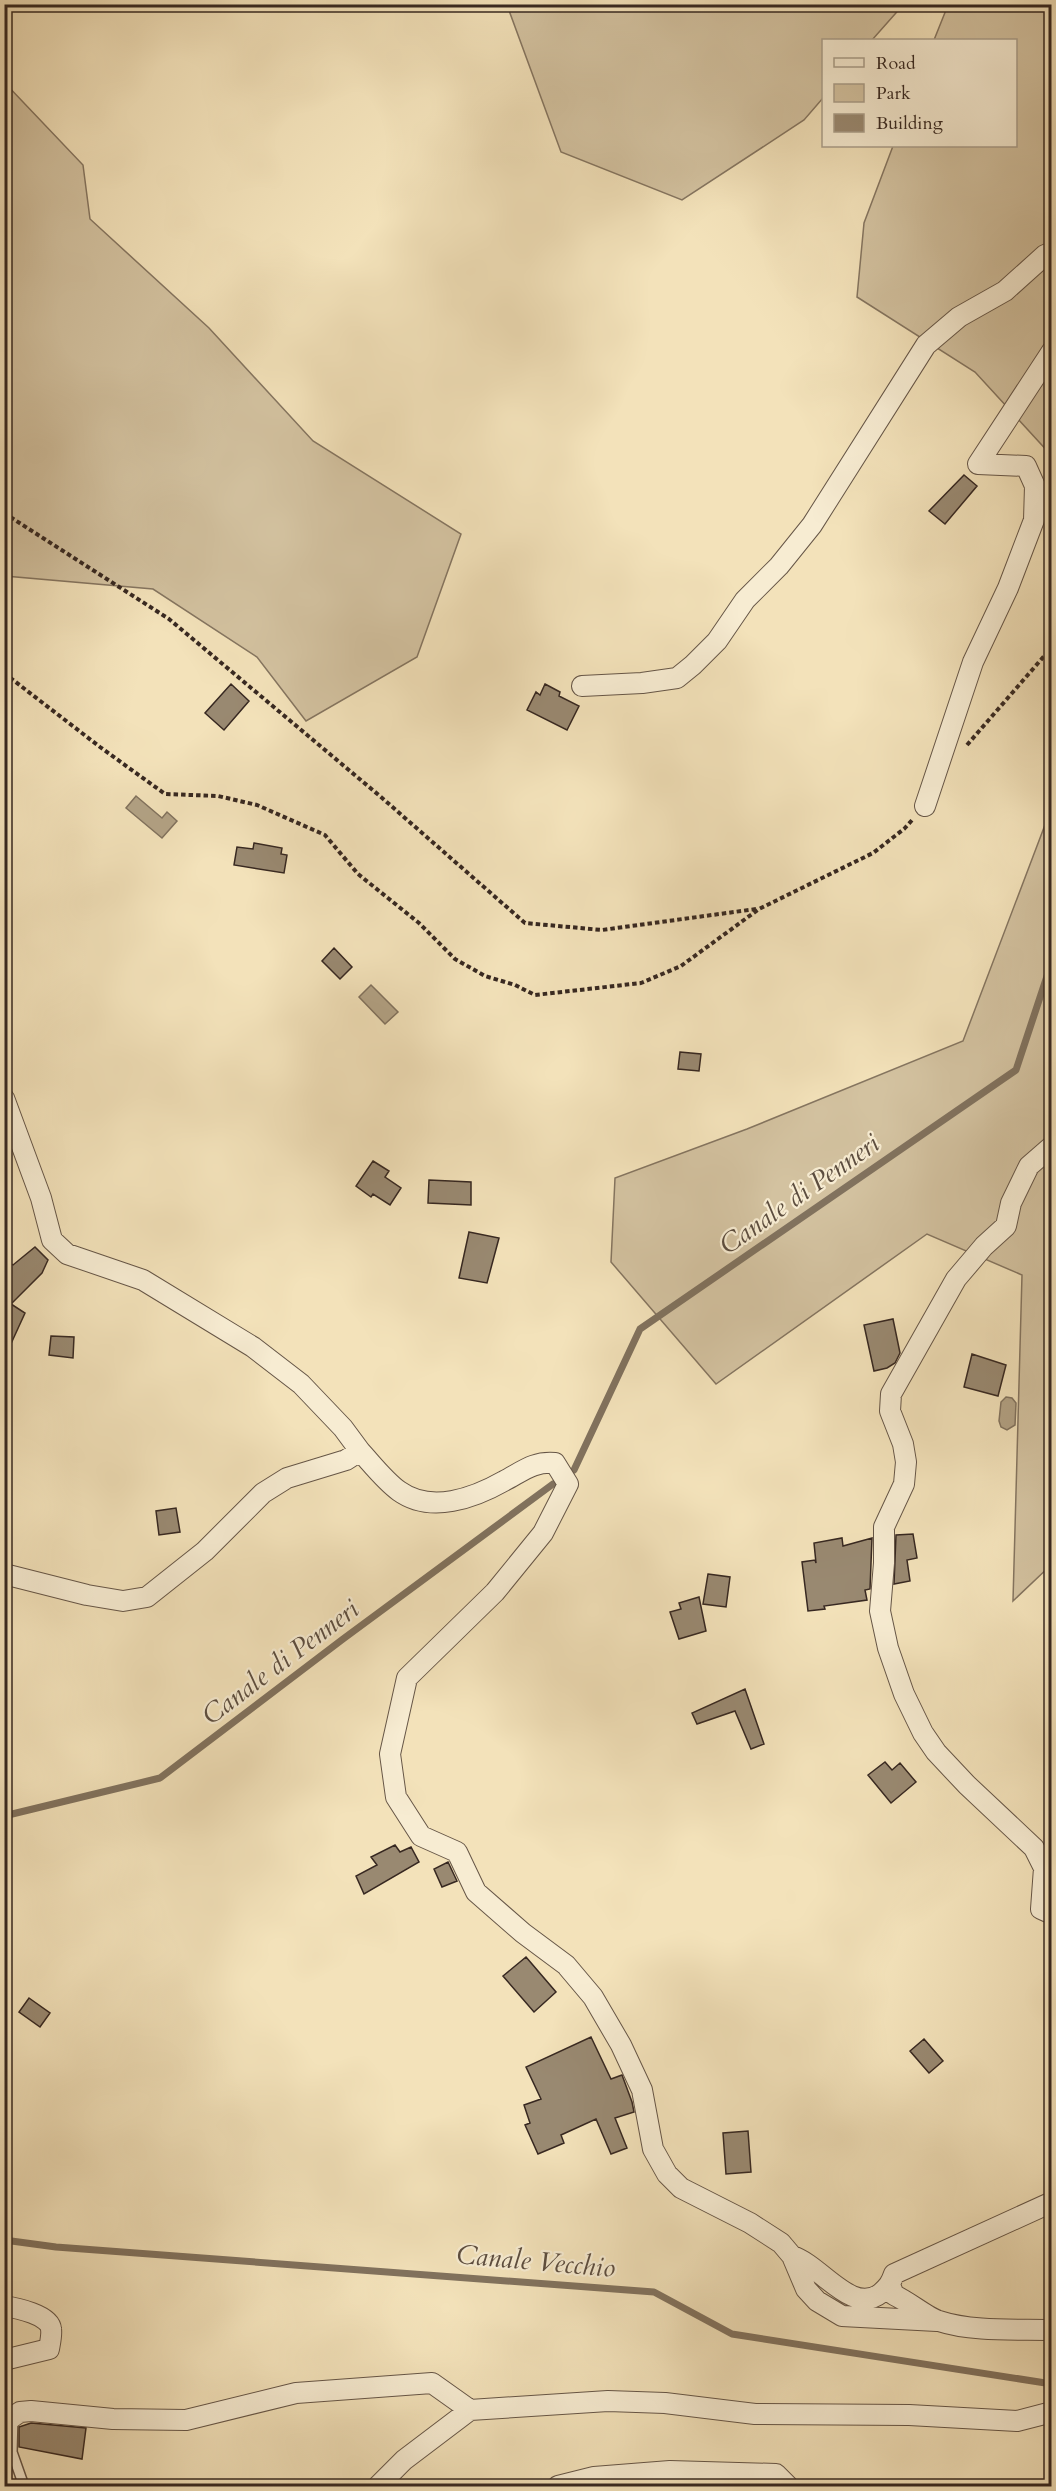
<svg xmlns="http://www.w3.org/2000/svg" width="1056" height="2491" font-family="Cardo,serif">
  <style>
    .green { fill: #d3c2a0; stroke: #857560; stroke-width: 1.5 }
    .water { fill: #b3a386; stroke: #81725e; stroke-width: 1.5 }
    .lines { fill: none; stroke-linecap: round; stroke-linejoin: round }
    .stream { stroke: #81725e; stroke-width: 7 }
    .building { fill: #998971; stroke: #372821; stroke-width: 1.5 }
    .service-casing { stroke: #665647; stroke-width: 12 }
    .minor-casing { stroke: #665647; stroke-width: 22 }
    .path { stroke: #372821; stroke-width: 4; stroke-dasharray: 4.5 3; stroke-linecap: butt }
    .service { stroke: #f7ecd2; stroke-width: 9 }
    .minor { stroke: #f7ecd2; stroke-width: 20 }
    .labels { text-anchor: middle; stroke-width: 4.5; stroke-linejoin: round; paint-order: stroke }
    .water-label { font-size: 27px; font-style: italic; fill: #5c4d3f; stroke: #f7ecd2 }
  </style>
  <rect width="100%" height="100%" fill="#f3e2ba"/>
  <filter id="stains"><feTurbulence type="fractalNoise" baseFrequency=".00333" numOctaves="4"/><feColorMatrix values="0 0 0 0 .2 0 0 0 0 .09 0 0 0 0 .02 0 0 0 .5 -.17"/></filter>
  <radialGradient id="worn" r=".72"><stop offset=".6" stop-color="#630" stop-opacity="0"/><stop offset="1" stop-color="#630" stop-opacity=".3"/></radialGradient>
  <path class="green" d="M507 5V4L903 5 872 40H824L823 98 804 120 682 200 561 152Z
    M948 5H1051V455L975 372 857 297 864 223 893 146H1016V40H934Z
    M4 82 83 165 90 219 209 328 313 441 461 534 417 657 306 721 257 657 153 589 5 576Z
    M1051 547V607L1047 585Z
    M1051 809V1565L1013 1601 1022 1275 927 1234 716 1384 611 1262 615 1178 747 1129 963 1041Z"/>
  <path class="water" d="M136 796 162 818 167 812 177 821 162 838 126 808Z
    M371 985 398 1012 385 1024 359 997Z
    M1006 1397 1012 1398 1016 1403 1015 1425 1007 1430 1001 1427 999 1421 1001 1402Z"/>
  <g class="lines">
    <path class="stream" d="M574 1470 640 1329 1016 1070 1052 961
      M4 1816 160 1778 343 1639 553 1484
      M4 2240 56 2247 654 2292 732 2334 1052 2384"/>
  </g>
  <path class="building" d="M964 475 977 486 945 524 929 511Z
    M231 684 249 701 224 730 205 713Z
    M545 684 560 692 559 696 579 706 567 730 527 710 536 692 540 695Z
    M254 843 282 848 281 854 287 855 284 873 234 865 237 847 253 849Z
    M334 948 352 967 340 979 322 961Z
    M680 1052 701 1054 699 1071 678 1069Z
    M373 1161 389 1171 385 1177 401 1188 390 1205 373 1194 371 1197 356 1186Z
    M429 1180 471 1182V1205L428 1203Z
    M469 1232 499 1238 487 1283 459 1278Z
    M35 1247 48 1260 42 1273 11 1304 25 1313 4 1359V1261L13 1265Z
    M893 1319 900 1353 895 1363 887 1368 874 1371 864 1325Z
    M51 1336 74 1337 73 1358 49 1355Z
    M972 1354 1006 1365 998 1396 964 1387Z
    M176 1508 180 1532 159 1535 156 1511Z
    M913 1534 917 1558 907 1560 910 1581 894 1584 896 1535Z
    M842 1538 843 1546 872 1538 870 1589 865 1590 867 1600 824 1606 825 1609 808 1611 802 1562 815 1560 816 1563 814 1543Z
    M708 1574 730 1577 726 1607 703 1604Z
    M699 1597 706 1631 679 1639 670 1612 681 1609 679 1603Z
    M745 1689 764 1744 751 1749 735 1711 697 1724 692 1713Z
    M885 1762 892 1770 900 1763 916 1782 891 1803 868 1775Z
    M395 1845 400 1852 411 1847 419 1862 364 1894 356 1876 377 1865 371 1857Z
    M448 1862 457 1881 442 1887 434 1869Z
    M526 1957 556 1992 534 2012 503 1976Z
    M29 1998 50 2013 40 2027 19 2012Z
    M591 2037 611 2079 622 2075 632 2102 634 2112 615 2118 627 2148 611 2154 596 2119 561 2135 564 2143 538 2154 525 2125 530 2123 524 2105 541 2099 526 2067Z
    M924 2039 943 2061 929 2073 910 2051Z
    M748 2131 751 2172 726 2174 723 2133Z
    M31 2423 86 2428 82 2459 19 2447V2427Z"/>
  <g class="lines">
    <defs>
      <path id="service" d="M13 2417 12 2452 24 2486"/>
      <path id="minor" d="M582 686 642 683 677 678 693 665 717 641 745 600 779 566 812 525 926 345 959 317 1005 291 1045 255 1052 252
        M925 806 973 662 1008 588 1034 520 1035 486 1026 466 978 464 1052 351
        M4 1098 41 1198 52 1240 67 1254 143 1280 253 1347 301 1384 343 1428 360 1451
        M1052 1146 1029 1166 1011 1203 1006 1226 984 1246 956 1279 891 1394 890 1411 903 1444 906 1462 904 1484 884 1527V1563L880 1611 888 1648 904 1694 923 1733 936 1752 967 1785 1034 1848 1044 1868 1041 1909 1052 1914
        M4 1574 87 1595 123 1601 147 1597 205 1551 263 1493 287 1478 346 1460 360 1451C372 1464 385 1481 399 1491 431 1514 474 1498 504 1481 523 1471 534 1461 555 1463L568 1484 543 1533 495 1592 407 1678 390 1754 396 1797 421 1836 457 1852 476 1892 523 1933 566 1965 593 1997 621 2045 642 2090 653 2149 667 2174 681 2188 750 2223 781 2243 792 2256 806 2289 817 2301 842 2316 937 2321
        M792 2256C821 2265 852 2316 881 2293 888 2287 891 2283 894 2274L1052 2202
        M890 2285 894 2295C908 2301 928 2318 939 2321 972 2332 1017 2329 1052 2330
        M4 2306C17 2308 50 2315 51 2329 52 2335 50 2343 49 2349L4 2360
        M4 2423 20 2412 31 2411 113 2419 186 2420 296 2393 432 2383 470 2410
        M378 2486 404 2460 470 2410 608 2401 665 2403 755 2414 909 2415 1017 2421 1052 2412
        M558 2486 594 2477 670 2471 776 2474 788 2486"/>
    </defs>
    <use href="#service" class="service-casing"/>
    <use href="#minor" class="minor-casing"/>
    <path class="path" d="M4 513 169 619 381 797 525 923 602 930 756 909
      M4 673 100 747 165 794 218 796 257 805 325 835 358 874 419 923 455 959 485 976 515 985 535 995 641 983 681 966 759 909 873 853 904 829 913 819
      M967 745 1052 647"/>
    <use href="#service" class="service"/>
    <use href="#minor" class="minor"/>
  </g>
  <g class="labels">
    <g class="water-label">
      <text transform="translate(799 1194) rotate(-35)" y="9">Canale di Penneri</text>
      <text transform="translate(280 1662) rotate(-37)" y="9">Canale di Penneri</text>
      <text transform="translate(536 2261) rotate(5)" y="9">Canale Vecchio</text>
    </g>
  </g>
  <rect width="1056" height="2491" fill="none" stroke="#f3e2ba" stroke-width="24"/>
  <rect x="6" y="6" width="1044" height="2479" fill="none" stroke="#372821" stroke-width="3"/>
  <rect x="12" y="12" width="1032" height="2467" fill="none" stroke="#372821" stroke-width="1.5"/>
  <rect x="822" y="39" width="195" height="108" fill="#f7ecd2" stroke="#aa9e8b" stroke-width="1.5"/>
  <rect x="834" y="58" width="30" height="9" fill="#f7ecd2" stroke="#aa9e8b" stroke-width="1.5"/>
  <text x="876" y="69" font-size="18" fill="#372821">Road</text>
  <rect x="834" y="84" width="30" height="18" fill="#d3c2a0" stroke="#aa9e8b" stroke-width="1.5"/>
  <text x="876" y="99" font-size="18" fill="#372821">Park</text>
  <rect x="834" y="114" width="30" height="18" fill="#998971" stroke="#aa9e8b" stroke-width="1.5"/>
  <text x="876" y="129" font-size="18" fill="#372821">Building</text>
  <rect width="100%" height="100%" filter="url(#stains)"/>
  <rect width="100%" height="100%" fill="url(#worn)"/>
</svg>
